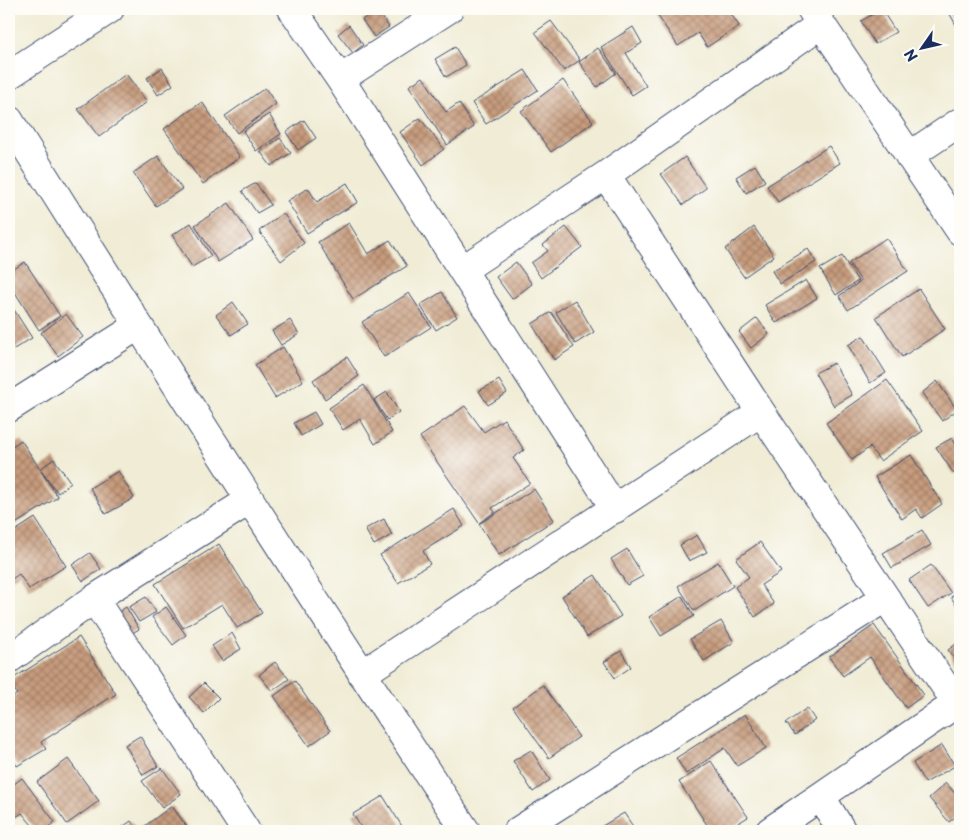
<svg xmlns="http://www.w3.org/2000/svg" width="969" height="840" font-family="'Playpen Sans',sans-serif">
  <style>
    .building { fill: url(#building-cross-hatch) }
    .lines { fill: none; stroke-linecap: round; stroke-linejoin: round }
    .minor-casing { stroke: #3b4b70; stroke-width: 30 }
    .tertiary-casing { stroke: #3b4b70; stroke-width: 30 }
    .minor { stroke: #fff; stroke-width: 28 }
    .tertiary { stroke: #fff; stroke-width: 28 }
  </style>
  <defs>
    <pattern id="building-cross-hatch" width="8" height="8" patternUnits="userSpaceOnUse" patternTransform="scale(1.25)"><rect width="8" height="8" fill="#c79b7c"/><path d="M0 0l8 8M0 8l8-8" fill="none" stroke="#a17f69"/></pattern>
  </defs>
  <rect width="100%" height="100%" fill="#fdfcf7"/>
  <filter id="ink" filterUnits="userSpaceOnUse"><feTurbulence type="fractalNoise" baseFrequency=".02" numOctaves="2"/><feDisplacementMap in="SourceGraphic" scale="10" xChannelSelector="R" yChannelSelector="G"/><feConvolveMatrix kernelMatrix="1 2 1 2 8 2 1 2 1" color-interpolation-filters="sRGB"/></filter>
  <filter id="wash" filterUnits="userSpaceOnUse"><feTurbulence type="fractalNoise" baseFrequency=".0096" numOctaves="4" result="noise"/><feDisplacementMap in="SourceGraphic" scale="20" xChannelSelector="R" yChannelSelector="G"/><feGaussianBlur stdDeviation="1.12" result="paint"/><feColorMatrix in="noise" values="0 0 0 0 0 0 0 0 0 0 0 0 0 0 0 0 0 1.4 0 .05"/><feComposite in="paint" operator="in"/></filter>
  <g filter="url(#wash)">
    <rect width="100%" height="100%" fill="#f0ecd5"/>
    <g id="blocks">
      <path class="building" d="M662 9H728L739 26 707 47 698 33 678 46 656 13Z
        M881 9 896 32 875 44 861 21Z
        M947 9H960V32Z
        M377 10 389 27 374 37 362 20Z
        M551 21 580 60 564 71 535 32Z
        M349 25 363 45 353 53 338 34Z
        M633 27 642 43 626 53 646 86 632 95 601 47Z
        M455 47 466 65 446 77 435 59Z
        M598 48 616 73 597 87 579 62Z
        M162 68 173 85 158 95 147 78Z
        M525 70 538 90 486 124 472 103Z
        M126 74 147 102 99 137 78 109Z
        M423 77 446 112 459 103 474 127 447 145 409 86Z
        M563 80 593 122 551 152 521 111Z
        M265 88 276 104 237 133 225 116Z
        M202 102 240 157 203 184 164 129Z
        M269 114 281 134 256 151 243 131Z
        M420 118 444 149 423 165 400 132Z
        M304 120 316 138 298 150 286 132Z
        M280 138 291 153 271 166 260 151Z
        M829 146 840 163 778 202 767 186Z
        M158 156 182 189 156 206 133 173Z
        M685 157 706 188 683 205 661 174Z
        M755 165 765 181 746 193 736 177Z
        M256 183 271 205 257 213 242 191Z
        M347 183 358 202 307 233 287 201 308 188 317 202Z
        M229 203 253 240 218 262 195 225Z
        M283 213 304 243 281 261 259 231Z
        M191 223 211 256 192 267 172 235Z
        M349 223 368 254 390 240 407 266 353 299 318 242Z
        M566 227 582 247 541 278 531 263 548 251 543 245Z
        M754 227 774 256 744 277 725 249Z
        M886 238 908 271 848 310 839 296 861 281 849 263Z
        M808 249 816 262 780 284 772 271Z
        M842 256 858 281 836 295 820 269Z
        M25 262 60 316 39 330 9 283V272Z
        M516 262 532 284 512 299 496 277Z
        M806 280 817 298 776 323 765 305Z
        M919 289 945 329 902 357 876 317Z
        M442 292 457 317 436 330 420 305Z
        M409 293 431 327 384 357 362 322Z
        M575 300 594 332 575 344 556 312Z
        M9 302 32 338 9 352Z
        M233 302 248 324 231 335 216 315Z
        M551 312 574 347 554 360 532 324Z
        M66 314 83 337 58 356 41 333Z
        M757 318 769 334 751 348 739 332Z
        M290 320 299 334 281 345 272 331Z
        M863 336 886 373 870 383 848 345Z
        M283 347 303 381 275 398 255 365Z
        M347 357 359 376 325 399 313 380Z
        M834 363 852 395 834 406 815 373Z
        M499 380 507 393 488 405 479 391Z
        M887 380 923 431 880 461 870 447 852 460 826 423Z
        M937 381 957 410 942 421 922 393Z
        M364 385 392 432 375 444 360 419 343 430 329 408Z
        M387 392 399 412 387 420 374 400Z
        M465 406 484 432 504 419 524 450 513 458 530 483 492 508 495 512 479 523 420 437Z
        M314 412 321 424 301 436 294 423Z
        M952 438 960 451V470L954 474 936 447Z
        M21 440 40 469 54 459 71 483 58 493 41 471 58 497 9 528V448Z
        M911 455 942 504 922 518 916 509 902 519 875 477Z
        M118 471 134 498 106 514 90 488Z
        M534 489 554 520 499 555 479 524Z
        M454 509 464 526 423 551 430 564 398 583 380 555Z
        M35 518 66 566 29 589 19 574 9 581V535Z
        M384 519 392 535 374 545 365 529Z
        M922 530 931 545 892 568 883 553Z
        M697 535 707 552 689 561 680 545Z
        M760 542 781 572 761 585 774 604 755 617 735 587 749 577 736 559Z
        M219 544 262 613 237 628 222 604 183 628 155 584Z
        M627 549 643 576 627 585 611 559Z
        M90 553 101 569 83 581 72 565Z
        M718 562 733 586 694 611 678 586Z
        M931 565 951 593 928 608 909 580Z
        M595 575 621 616 587 637 562 596Z
        M960 591V611L951 597Z
        M682 596 694 616 661 636 649 617Z
        M146 597 156 612 139 622 129 607Z
        M126 607 139 629 124 638 111 617Z
        M166 607 186 635 173 645 152 617Z
        M721 621 734 642 704 661 690 639Z
        M874 625 924 695 906 708 870 657 843 676 829 657Z
        M232 633 241 649 222 661 212 646Z
        M79 637 116 694 41 742 46 749 17 766 9 753V700L17 694 9 681Z
        M960 641V667L948 650Z
        M621 651 631 667 615 678 604 662Z
        M275 662 289 679 272 691 259 675Z
        M295 681 330 731 309 746 274 696Z
        M204 683 219 698 204 713 189 697Z
        M543 685 579 737 549 758 513 707Z
        M807 708 815 720 795 735 786 723Z
        M745 714 766 748 737 766 725 748 686 774 676 758Z
        M140 736 158 766 143 775 125 745Z
        M942 745 955 766 925 783 913 763Z
        M531 750 550 780 533 792 513 761Z
        M68 759 99 801 67 824 37 782Z
        M711 761 748 817 725 831H711L679 782Z
        M162 768 181 794 162 808 142 781Z
        M22 778 55 822 43 831H37L22 813 9 822V788Z
        M946 783 960 799V813L949 822 929 798Z
        M383 796 405 831H363L353 814Z
        M172 806 190 831H117L131 821 138 831Z
        M624 813 636 831H594Z"/>
    </g>
  </g>
  <g filter="url(#ink)">
    <use href="#blocks" fill-opacity="0" stroke="#3b4b70" stroke-width="1"/>
    <g class="lines">
      <defs>
        <path id="minor" d="M292 9 340 79 615 509
          M811 9 960 231
          M340 79 449 9
          M909 156 960 122
          M606 175 761 412 957 704
          M462 270 606 175 821 24
          M9 408 138 326
          M94 599 246 831
          M9 659 94 599 250 500
          M362 674 761 412
          M821 797 842 831
          M518 831 885 598
          M770 831 960 701"/>
        <path id="tertiary" d="M9 75 110 9
          M9 120C159 359 310 596 466 831"/>
      </defs>
      <use href="#minor" class="minor-casing"/>
      <use href="#tertiary" class="tertiary-casing"/>
      <use href="#minor" class="minor"/>
      <use href="#tertiary" class="tertiary"/>
    </g>
  </g>
  <rect width="969" height="840" fill="none" stroke="#fdfcf7" stroke-width="30"/>
  <g transform="translate(922 48) rotate(236)" stroke="#fdfcf7" stroke-width="4" paint-order="stroke">
  <path d="M0-4L9 19L0 12L-9 19Z" fill="#1b2f5e"/>
  <text y="-8" font-size="14" font-weight="bold" text-anchor="middle" fill="#1b2f5e">N</text>
  </g>
</svg>
